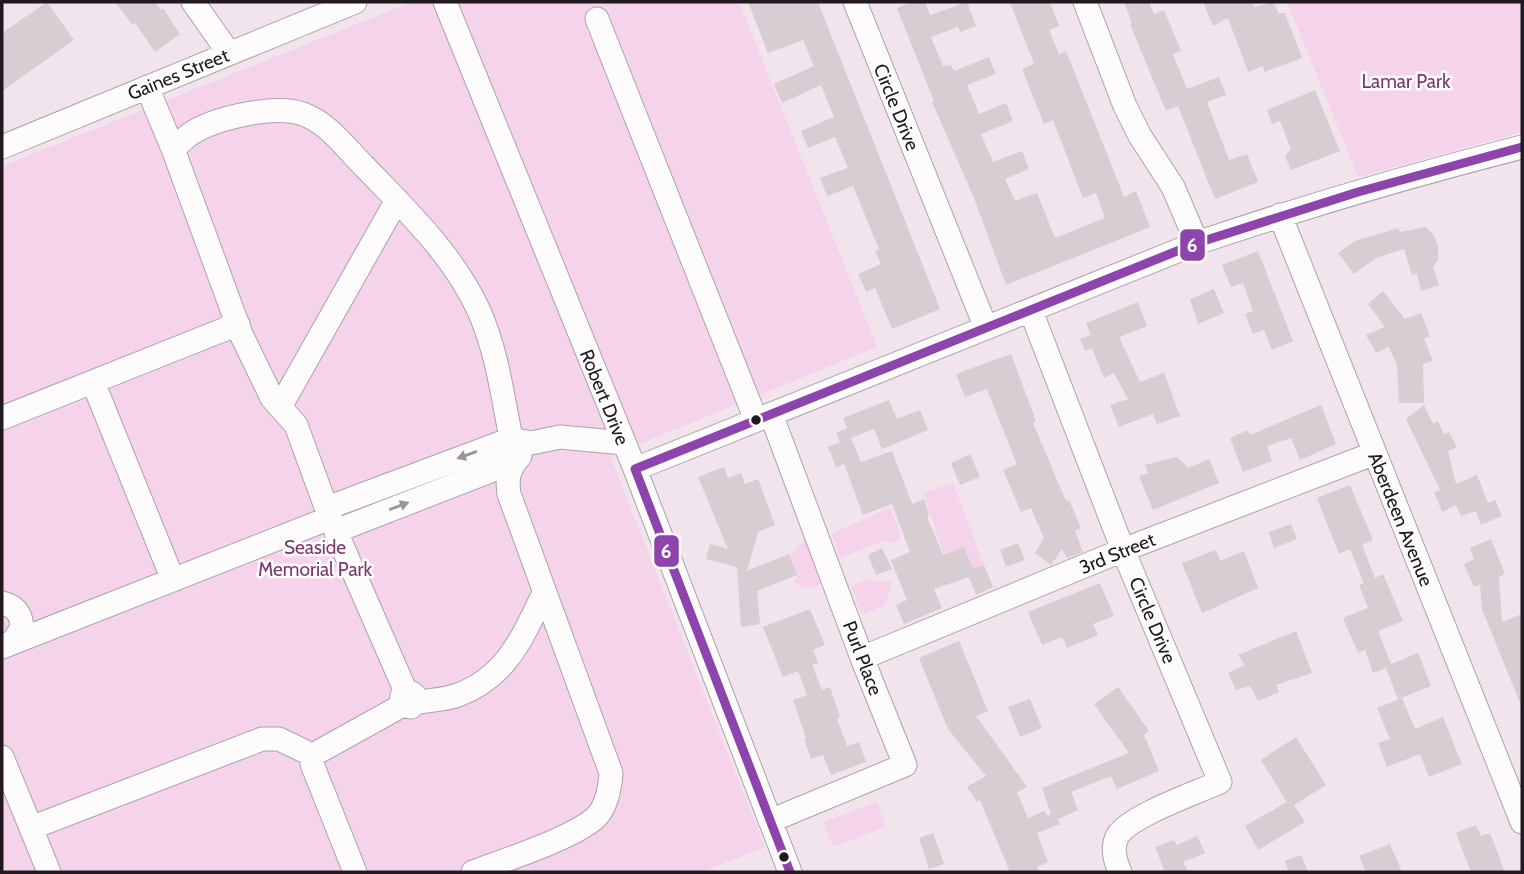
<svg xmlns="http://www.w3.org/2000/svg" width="1524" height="874" font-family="Cabin,sans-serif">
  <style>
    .green { fill: #f5d4eb }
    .building { fill: #d7cdd3 }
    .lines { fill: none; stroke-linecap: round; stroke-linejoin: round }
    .minor-casing { stroke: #aca2a9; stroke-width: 25 }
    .minor { stroke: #fdfbfc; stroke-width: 23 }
    .bus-1-casing { stroke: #fff; stroke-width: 14 }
    .bus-1 { stroke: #8e44ad; stroke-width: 9 }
    .oneway { fill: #9a9599 }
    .bus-dot { fill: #21191f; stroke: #fff; stroke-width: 2.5 }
    .labels { text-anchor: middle; stroke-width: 5; stroke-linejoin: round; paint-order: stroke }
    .street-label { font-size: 19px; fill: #21191f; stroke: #fff }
    .park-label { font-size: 19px; fill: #813670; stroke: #fff }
    .line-badge { stroke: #fff; stroke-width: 2.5 }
    .badge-label { font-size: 19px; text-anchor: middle; font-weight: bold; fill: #fff }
  </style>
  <rect width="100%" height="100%" fill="#f1e4ed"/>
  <path class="green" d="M412 2H739L877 347 610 456 765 847 702 872H2V166Z
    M1287 2H1522V132L1358 177Z
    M953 483 984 565 973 569 963 547 944 555 923 493Z
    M890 507 901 535 896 543 883 541 840 558 832 534Z
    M808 535 826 582C812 588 805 592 793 581L797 578 790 556Z
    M870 578 873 582 891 581 892 584 885 605 862 615 851 586Z
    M877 802 886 827 833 847 823 822Z"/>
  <path class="building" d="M47 2 74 40 2 91V33Z
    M115 2H155L161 10 163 8 180 34 155 52 135 23 132 24Z
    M748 2H818L940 309 892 329 875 288 866 292 858 274 881 264 875 251 879 249 853 186 827 196 820 178 848 168 835 137 808 148 801 131 834 117 821 85 782 103 774 84 814 66 803 40 768 53Z
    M912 2H925L930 15 967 2 976 26 960 32 958 27 931 37 943 66 951 65 954 71 989 57 996 74 967 85 979 114 1006 103 1013 121 981 134 993 162 1022 151 1029 169 1005 179 1015 201 1037 193 1055 238 1105 218 1096 193 1083 198 1053 120 1044 124 1022 69 1034 64 1010 2H1050L1059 26 1049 30 1059 54 1066 51 1124 197 1136 191 1150 227 1006 285 974 198 932 102 934 101 897 8Z
    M1124 2H1149L1154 14 1164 10 1181 51 1173 54 1187 89 1219 77 1226 95 1207 102 1229 160 1247 154 1258 182 1215 199 1178 106 1166 111 1130 24 1132 23Z
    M1203 2H1252L1255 7 1274 2 1278 13H1285L1302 58 1264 72 1263 66 1248 72 1228 18 1213 26Z
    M1315 90 1340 151 1291 170 1285 156 1291 149 1280 121 1272 124 1267 110Z
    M1426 227 1433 234 1438 246V260L1433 267 1439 285 1421 291 1417 273 1412 275 1404 249 1376 258 1354 274 1338 253 1355 241 1398 228 1400 232Z
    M1258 251 1293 341 1272 350 1264 330 1253 334 1245 314 1253 311 1243 283 1231 287 1222 265Z
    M1214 289 1224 313 1198 324 1190 299Z
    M1383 291 1405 319 1421 313 1430 336 1424 339 1433 361 1423 364 1424 403H1399L1397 365 1389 347 1376 353 1366 335 1385 327 1368 304Z
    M1138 302 1147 326 1119 337 1140 382 1164 373 1180 416 1157 424 1153 414 1119 427 1110 405 1128 399 1114 373 1104 378 1092 348 1085 351 1080 339 1091 335 1086 323Z
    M1011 354 1036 421 1033 423 1066 501 1069 500 1081 528 1075 531 1083 552 1067 558 1062 549 1051 565 1035 553 1044 538 1031 508 1021 512 1003 470 1017 464 987 389 965 397 956 374Z
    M889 400 897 419 920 410 928 430 882 449 874 429 851 438 861 462 892 451 912 504 924 499 929 515 927 517 943 555 964 547 973 569 984 565 993 587 976 595 969 577 934 589 942 608 904 624 896 605 907 600 891 560 910 552 892 504 863 515 844 464 836 467 828 447 840 442 836 433 847 428 843 418Z
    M1321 405 1336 444 1300 460 1291 438 1267 446 1272 461 1243 472 1230 438 1248 430 1250 435Z
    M1424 405 1433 424 1438 421 1444 435 1449 432 1457 447 1448 451 1456 484 1477 475 1488 503 1495 500 1502 516 1481 525 1476 511 1461 516 1456 505 1442 512 1434 492 1440 490 1406 419Z
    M970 454 980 477 960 485 951 463Z
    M1177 457 1188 468 1209 459 1219 483 1153 510 1139 476 1148 473 1145 465Z
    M724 467 728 478 741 473 745 484 758 479 775 525 758 532 747 571 789 554 797 575 757 591 760 624 741 627 737 567 706 559 710 544 728 549 698 477Z
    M1350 485 1373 540 1362 545 1375 578 1383 574 1403 621 1378 631 1391 664 1418 653 1431 686 1398 699 1386 668 1373 673 1365 650 1358 653 1343 618 1368 608 1359 585 1364 583 1350 549 1339 554 1317 498Z
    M1291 524 1297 539 1274 548 1269 532Z
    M1491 539 1505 574 1499 577 1502 622 1522 614V708L1482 609 1480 584 1474 587 1464 564 1474 559 1470 548Z
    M1018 543 1025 560 1006 567 1000 550Z
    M882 548 892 569 876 575 868 555Z
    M1216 550 1220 561 1244 551 1258 588 1202 613 1182 563Z
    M1100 583 1114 616 1093 624 1098 635 1067 648 1062 637 1042 645 1028 612Z
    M810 609 825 645 813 650 818 663 812 665 822 690 830 687 840 717 837 719 847 746 859 742 866 762 831 775 823 755 811 759 804 738H806L793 700 807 695 798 671 783 677 763 627Z
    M1296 631 1312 673 1276 685 1279 692 1258 701 1250 686 1236 690 1228 673 1245 665 1238 655Z
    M959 641 988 711 976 716 1027 787 1017 792 1028 818 1044 811 1048 816 1051 814 1042 788 1129 753 1094 704 1118 687 1149 731 1144 735 1159 771 1117 789 1111 776 1071 792 1078 810 1058 819 1060 824 1037 833 1048 862 1037 867 1039 872H1010L980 800 977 802 967 787 986 776 948 729 919 658Z
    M1402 698 1415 729 1443 717 1462 764 1429 777 1420 754 1387 767 1378 743 1390 739 1377 708Z
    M1030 699 1042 728 1020 737 1008 707Z
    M1296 737 1326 785 1294 805 1305 822 1258 850 1245 826 1287 802 1261 760Z
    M1476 825 1481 836 1490 833 1505 872H1471L1456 833Z
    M933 833 944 864 929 869 919 838Z
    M1197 836 1205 853 1183 862 1188 872H1165L1155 847 1174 840 1177 845Z
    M1390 844 1402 872H1366L1359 856Z
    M1301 855 1308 872H1289L1285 861Z"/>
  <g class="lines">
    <defs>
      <path id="minor" d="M193 2 229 53
        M445 2 635 469 790 872
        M855 2 986 328
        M1085 2 1125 106 1140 136 1173 187 1197 243
        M597 19 756 420
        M147 87 173 149 241 334 272 398 296 425 330 518 406 692 412 693 416 697 415 703 411 707 405 706 401 702 402 696 406 692
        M2 147 355 2
        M173 149C179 144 184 139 189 135 213 118 275 104 303 114 328 123 345 147 363 165 406 210 453 254 479 311 500 358 504 411 516 461 508 472 507 480 509 494L611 773C610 787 607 804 598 815 580 836 502 861 473 872
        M1280 215 1522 822
        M1031 311 1123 550 1220 782C1196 793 1132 815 1118 835 1111 847 1115 861 1120 872
        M93 382 173 580
        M280 407 397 200
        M2 418 238 324
        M635 469 1197 243C1304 207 1412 175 1522 147
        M327 508 511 439 531 443 560 437 624 443
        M336 531 516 461 520 456
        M2 603C15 606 21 613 22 627L14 641 5 645
        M2 647 330 518
        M862 658 1123 550 1375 453
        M415 703C429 700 445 700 458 695 507 677 523 636 544 593
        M320 751 403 705
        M2 757 49 872
        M312 764 355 872
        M770 821 905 765 862 658 771 414
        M31 828 262 739H279L304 751"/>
    </defs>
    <use href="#minor" class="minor-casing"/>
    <use href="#minor" class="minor"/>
    <defs>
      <path id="bus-1" d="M790 872 635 469 1197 243 1358 192 1522 147"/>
    </defs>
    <use href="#bus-1" class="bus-1-casing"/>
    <use href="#bus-1" class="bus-1"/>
  </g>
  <defs><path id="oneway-solid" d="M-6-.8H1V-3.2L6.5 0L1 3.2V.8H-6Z" transform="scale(1.75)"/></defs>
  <g class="oneway">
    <use href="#oneway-solid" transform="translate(467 455) rotate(160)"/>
    <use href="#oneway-solid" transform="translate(399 506) rotate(-21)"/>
  </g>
  <g class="bus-dot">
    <circle cx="756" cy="420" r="6"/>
    <circle cx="784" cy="857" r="6"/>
  </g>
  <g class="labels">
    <g class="street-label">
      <text transform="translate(178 74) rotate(-22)" y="7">Gaines Street</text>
      <text transform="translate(897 107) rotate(68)" y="7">Circle Drive</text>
      <text transform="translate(605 397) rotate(68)" y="7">Robert Drive</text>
      <text transform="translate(1401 519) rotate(68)" y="7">Aberdeen Avenue</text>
      <text transform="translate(1117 553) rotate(-22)" y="7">3rd Street</text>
      <text transform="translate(1153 620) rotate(67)" y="7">Circle Drive</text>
      <text transform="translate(863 658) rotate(69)" y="7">Purl Place</text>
    </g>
    <g class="park-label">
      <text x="1406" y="88">Lamar Park</text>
      <text x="315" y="554">Seaside<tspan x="315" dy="22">Memorial Park</tspan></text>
    </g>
  </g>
  <g class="line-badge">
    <rect x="1179" y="228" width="27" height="34" rx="7" fill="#8e44ad"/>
    <rect x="653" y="534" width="27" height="34" rx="7" fill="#8e44ad"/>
  </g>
  <g class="badge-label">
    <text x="1192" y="252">6</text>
    <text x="666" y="558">6</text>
  </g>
  <rect width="1524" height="874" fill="none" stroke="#21191f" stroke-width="7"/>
</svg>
